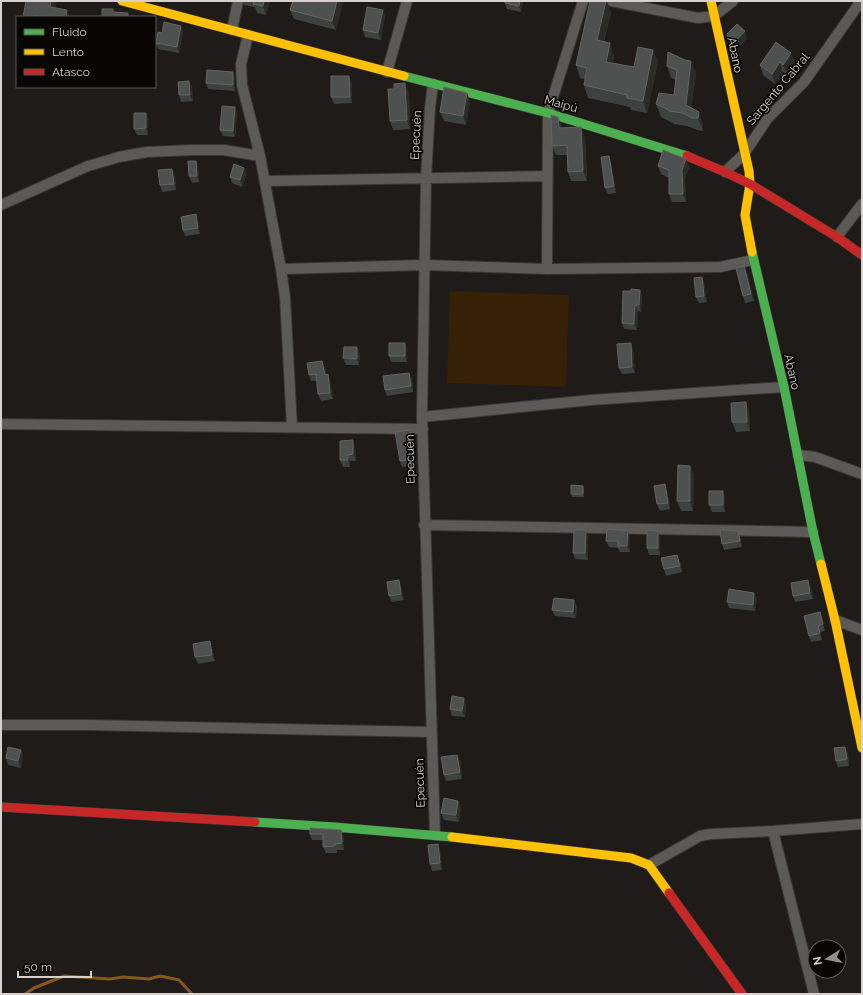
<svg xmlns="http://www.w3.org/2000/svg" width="863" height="995" font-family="Raleway,sans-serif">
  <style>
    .green { fill: #362006 }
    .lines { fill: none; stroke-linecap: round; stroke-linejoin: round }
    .stream { stroke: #86571f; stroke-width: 3 }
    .street-casing { stroke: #393734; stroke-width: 12 }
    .fast-casing { stroke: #393734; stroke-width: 10 }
    .slow-casing { stroke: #393734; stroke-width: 10 }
    .jam-casing { stroke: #393734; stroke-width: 10 }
    .street { stroke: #5c5a57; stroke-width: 10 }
    .fast { stroke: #4caf50; stroke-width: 9 }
    .slow { stroke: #ffc107; stroke-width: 9 }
    .jam { stroke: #c62828; stroke-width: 9 }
    .wall { fill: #3d4240 }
    .shaded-wall { fill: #2a2c29 }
    .building { fill: #4e514f; stroke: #636562 }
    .labels { text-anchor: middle; stroke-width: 3.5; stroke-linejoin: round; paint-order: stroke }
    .street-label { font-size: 12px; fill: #d6d1cc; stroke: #090705 }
  </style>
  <rect width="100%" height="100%" fill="#1e1b18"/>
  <path class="green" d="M450 291 569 295 566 387 447 383Z"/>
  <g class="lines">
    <path class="stream" d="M25 994 34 988 64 976 110 979 123 977 149 979 160 976 179 980 192 994"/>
    <defs>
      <path id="street" d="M611 1 698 18 714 16 733 1
        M232 30 238 1
        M248 35 241 64 242 85 260 156 281 269 285 297 292 427
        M387 72 407 1
        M433 84 430 108 426 178 422 417 435 835
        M725 172 744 154 768 118 804 82 861 1
        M265 181 547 176
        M1 205 88 166 119 157 147 152 193 150H224L260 156
        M837 237 862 204
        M281 269 424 265 547 269 720 267 753 260
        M547 269 548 113 583 1
        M422 417 591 400 784 387
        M1 424 423 429
        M798 455 815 457 862 474
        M424 525 813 532
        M835 620 862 630
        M1 725H88L432 732
        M773 831 814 994
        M649 865 700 836 711 834 773 831 862 824"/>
      <path id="fast" d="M404 76 548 113 687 156
        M752 252 784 387 813 532 821 564
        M255 822 334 827 452 837"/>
      <path id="slow" d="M122 1 404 76
        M711 1 749 171 750 184 745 215 752 252
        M821 564 835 620 862 748
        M452 837 631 858 649 865 669 893"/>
      <path id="jam" d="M687 156 725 172 750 184 837 237 862 255
        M1 807 255 822
        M669 893 742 994"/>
    </defs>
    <use href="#street" class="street-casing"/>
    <use href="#fast" class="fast-casing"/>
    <use href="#slow" class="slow-casing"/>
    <use href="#jam" class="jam-casing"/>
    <use href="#street" class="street"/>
    <use href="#fast" class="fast"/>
    <use href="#slow" class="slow"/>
    <use href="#jam" class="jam"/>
  </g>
  <path class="wall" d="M56 1 55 8 70 17H23Z
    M242 1H270L266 15 257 13 255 7 244 5Z
    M293 1H343L336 30 294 19 290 10Z
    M505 1H523L521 12 507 9 505 3Z
    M611 12 604 42 614 56 613 63 634 67 653 50 658 62 647 113 631 110 630 107 588 98 584 85 585 79 580 78 576 65Z
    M385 16 381 40 365 37 363 30Z
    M183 32 179 53 158 49 156 43 162 33Z
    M728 38H747L736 50 730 44Z
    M776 42 795 63 787 74 783 72 775 84 763 75 760 65Z
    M667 66 696 73 691 108 703 124V131L697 130 687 126 674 124 671 122 661 117 656 104 674 95 676 80 671 78Z
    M235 78V91L208 89 206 83Z
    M189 81 192 87 193 101 181 102 179 95Z
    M352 82V103L334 104 331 97Z
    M409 93 410 129 393 130 390 121Z
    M467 93 470 102 466 125 444 121 440 112Z
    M237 114 235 137 223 136 220 130Z
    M148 119V135H137L134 129Z
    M562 127V128L585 137 587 181H571L568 172 567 155H556L552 146Z
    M609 156 611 162 616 193 608 194 605 188Z
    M686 159 689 167 685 178 686 202H672L669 194V178L661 174 658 166Z
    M196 161 198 167 199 182 192 183 189 176Z
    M247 174 242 187 232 183 230 177Z
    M175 175 176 190 162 192 160 185Z
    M198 221 200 234 185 236 183 230Z
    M744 266 747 272 754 301 745 303 743 296Z
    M702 277 704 283 707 302 699 303 696 297Z
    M640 290 642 296 641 312 638 311 637 330 624 329 622 323 631 291Z
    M405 343 407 350V362H391L389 356Z
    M357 347 360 354 359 365H346L343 358Z
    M633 349 635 373 622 374 619 368Z
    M325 367 326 375 328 374 330 381 333 399 321 401 318 394 317 381H311L309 375Z
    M409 373 412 379 413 392 387 396 385 390Z
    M746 402 749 411 750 431 736 432 732 422Z
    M412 436 416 465 402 467 400 461Z
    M355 447 356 461H350V467H343L340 460Z
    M690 466 694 475 693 511H681L677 501Z
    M584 489V497H572L571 494Z
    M667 490 670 509 660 511 657 504Z
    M725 497V512H712L709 505Z
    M738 531 740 537 742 547 724 550 722 544Z
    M588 536V560L575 559 573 553Z
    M630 537V552H620L618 548 609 547 606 541Z
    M660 537V555H649L647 548Z
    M680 561 682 572 666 576 664 569Z
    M399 580 401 587 404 600 392 602 389 596Z
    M811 587 813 599 795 602 793 596Z
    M757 599 755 611 729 608 727 602Z
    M577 606 576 618 555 616 552 610Z
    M820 612 825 631 820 632 822 640 811 642 809 636Z
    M212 648 215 661 198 664 195 657Z
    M466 704 465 717 452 716 450 709Z
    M21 750 23 756 21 768 8 765 6 758Z
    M848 753 849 766 838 767 836 761Z
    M457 755 460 761 462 779 446 781 444 775Z
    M458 801 461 807 459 822 444 820 441 813Z
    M310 828 344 837V850H337V853H326L323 847V840H312L310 834Z
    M440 850 442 870 432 871 430 864Z"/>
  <path class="shaded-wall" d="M51 1H56L54 16 50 7Z
    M264 1H270L266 15 263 6Z
    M337 1H343L336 30 332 21Z
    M520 1H523L521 12 519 6Z
    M606 1H607L611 12 601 53 597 40Z
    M67 10 70 17H66Z
    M383 10 385 16 381 40 378 33Z
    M181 26 183 32 179 53 177 47Z
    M745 31 747 38 736 50 734 43Z
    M610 43 614 56 610 74 606 62Z
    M653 50 658 62 647 113 643 101Z
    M791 53 795 63 787 74 783 65Z
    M691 61 696 73 690 117 686 105Z
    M780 62 783 72 775 84 772 74Z
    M233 72 235 78V91L233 85Z
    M349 76 352 82V103L350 97Z
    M189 81 192 87 193 101 190 95Z
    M405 83 409 93 410 129 407 120Z
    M467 93 470 102 466 125 463 116Z
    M235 107 237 114 235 137 233 131Z
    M699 112 703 124V131L698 118Z
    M146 113 148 119V135L146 128Z
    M558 117 562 127V138L559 128Z
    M581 127 585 137 587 181 583 171Z
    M609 156 611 162 616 193 614 186Z
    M686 159 689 167 685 178 686 202 683 194 682 170Z
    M196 161 198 167 199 182 197 176Z
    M244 168 247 174 242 187 240 180Z
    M172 169 175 175 176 190 174 184Z
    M196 214 198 221 200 234 198 228Z
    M744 266 747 272 754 301 751 294Z
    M702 277 704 283 707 302 704 296Z
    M640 290 642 296 641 312 639 305Z
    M635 305 638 311 637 330 634 324Z
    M405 343 407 350V362L405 356Z
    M631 343 633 349 635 373 632 367Z
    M357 347 360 354 359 365 357 359Z
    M322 361 325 367 327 381 325 375Z
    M409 373 412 379 413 392 411 386Z
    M328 374 330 381 333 399 330 393Z
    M746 402 749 411 750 431 747 422Z
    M410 430 412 436 416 465 414 459Z
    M353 440 355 447 356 461 353 454Z
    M348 455 350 461V467L348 460Z
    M690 466 694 475 693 511 690 501Z
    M665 484 667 490 670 509 668 503Z
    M583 486 584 489V497L583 494Z
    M723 491 725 497V512L723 505Z
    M586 530 588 536V560L585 553Z
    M628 531 630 537V552L627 546Z
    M658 531 660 537V555L658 548Z
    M738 531 740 537 742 547 740 541Z
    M677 555 680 561 682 572 680 566Z
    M399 580 401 587 404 600 401 594Z
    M808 580 811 587 813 599 810 593Z
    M754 593 757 599 755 611 753 605Z
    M574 600 577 606 576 618 573 612Z
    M820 612 822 618 825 631 823 624Z
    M210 641 212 648 215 661 212 655Z
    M464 698 466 704 465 717 462 711Z
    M845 747 848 753 849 766 847 759Z
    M21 750 23 756 21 768 18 761Z
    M457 755 460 761 462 779 460 772Z
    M458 801 461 807 459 822 456 815Z
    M341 830 344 837V850L342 843Z
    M438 844 440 850 442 870 440 863Z"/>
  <path class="building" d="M26 1H51L50 7 67 10 66 17H44L34 15 33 17H23Z
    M254 1H264L263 6 253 4Z
    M293 1H337L332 21 290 10Z
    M505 1H520L519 6 505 3Z
    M590 1H606L597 40 610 43 606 62 634 67 638 47 653 50 643 101 627 98V95L584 85 587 68 576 65Z
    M367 7 383 10 378 33 363 30Z
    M102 9H113V12L128 13V17H102Z
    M164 22 181 26 177 47 156 43 158 32 162 33Z
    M737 24 745 31 734 43 728 38 727 34Z
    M776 42 791 53 783 65 780 62 772 74 760 65Z
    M668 52 685 60 691 61 686 105 699 112 698 118H693L682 113 669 111 667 109 656 104 659 93 674 95 677 70 667 66Z
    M207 70 233 72V85L206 83Z
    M331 76H349L350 97H331Z
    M189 81 190 95H179L178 82Z
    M405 83 407 120 390 121 388 89H394V84Z
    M444 87 467 93 463 116 440 112Z
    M222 106 235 107 233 131 220 130Z
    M134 113H146V128L134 129Z
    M551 115 558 117 559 128 581 127 583 171 568 172 567 145 552 146Z
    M663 150 686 159 682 170 683 194H669V170L658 166Z
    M609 156 614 186 605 188 601 157Z
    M188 161H196L197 176H189Z
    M234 164 244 168 240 180 230 177Z
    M172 169 174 184 160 185 158 170Z
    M196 214 198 228 183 230 181 217Z
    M744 266 751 294 743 296 736 268Z
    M702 277 704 296 696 297 694 278Z
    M631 289 640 290 639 305H635L634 324 622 323 623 291H631Z
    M389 343H405V356H389Z
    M631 343 632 367 619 368 617 344Z
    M344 347H357V359L343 358Z
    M322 361 325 375 328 374 330 393 318 394 316 374 309 375 307 363Z
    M409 373 411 386 385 390 383 376Z
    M746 402 747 422H732L731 403Z
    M410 430 414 459 400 461 395 432Z
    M353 440V454L348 455V460H340V441Z
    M678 465 690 466V501H677Z
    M665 484 668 503 657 504 654 486Z
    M571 485 583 486V494H571Z
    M709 491H723V505H709Z
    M607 529 628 531 627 546H618V541H606Z
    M574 530H586L585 553H573Z
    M647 530 658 531V548H647Z
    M720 530 738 531 740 541 722 544Z
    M677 555 680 566 664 569 661 558Z
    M399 580 401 594 389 596 387 582Z
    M808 580 810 593 793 596 791 583Z
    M729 589 754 593 753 605 727 602Z
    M554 598 574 600 573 612 552 610Z
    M820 612 823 624 818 626 820 633 809 636 804 616Z
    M210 641 212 655 195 657 193 644Z
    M452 696 464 698 462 711 450 709Z
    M8 747 21 750 18 761 6 758Z
    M845 747 847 759 836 761 834 748Z
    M457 755 460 772 444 775 441 757Z
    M444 798 458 801 456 815 441 813Z
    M310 828 341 830 342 843 335 844V846L323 847V834H310Z
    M438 844 440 863 430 864 428 845Z"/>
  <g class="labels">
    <g class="street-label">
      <text transform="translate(735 55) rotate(78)" y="4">Abano</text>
      <text transform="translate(778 89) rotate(-50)" y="4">Sargento Cabral</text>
      <text transform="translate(561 104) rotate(16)" y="4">Maipú</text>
      <text transform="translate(416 135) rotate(-87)" y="4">Epecuén</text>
      <text transform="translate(792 372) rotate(77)" y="4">Abano</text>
      <text transform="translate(410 459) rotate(-91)" y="4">Epecuén</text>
      <text transform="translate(420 783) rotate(-92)" y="4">Epecuén</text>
    </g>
  </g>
  <rect width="863" height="995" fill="none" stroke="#d6d1cc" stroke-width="4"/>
  <rect x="16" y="16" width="140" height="72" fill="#090705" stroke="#5b5855"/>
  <rect x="24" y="29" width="20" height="6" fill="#4caf50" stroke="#5b5855"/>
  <text x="52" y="36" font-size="12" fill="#d6d1cc">Fluido</text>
  <rect x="24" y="49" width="20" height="6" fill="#ffc107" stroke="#5b5855"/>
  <text x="52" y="56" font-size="12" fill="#d6d1cc">Lento</text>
  <rect x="24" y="69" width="20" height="6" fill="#c62828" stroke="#5b5855"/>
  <text x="52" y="76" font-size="12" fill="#d6d1cc">Atasco</text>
  <g transform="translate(827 959) rotate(259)"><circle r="19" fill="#090705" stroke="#5b5855"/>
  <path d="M0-3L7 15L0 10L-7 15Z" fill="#96918d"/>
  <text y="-6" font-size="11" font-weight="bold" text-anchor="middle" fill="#d6d1cc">N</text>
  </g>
  <path d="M18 971v6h73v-6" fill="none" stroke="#d6d1cc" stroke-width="2"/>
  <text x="24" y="971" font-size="12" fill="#d6d1cc" stroke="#090705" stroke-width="3" paint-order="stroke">50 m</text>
</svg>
